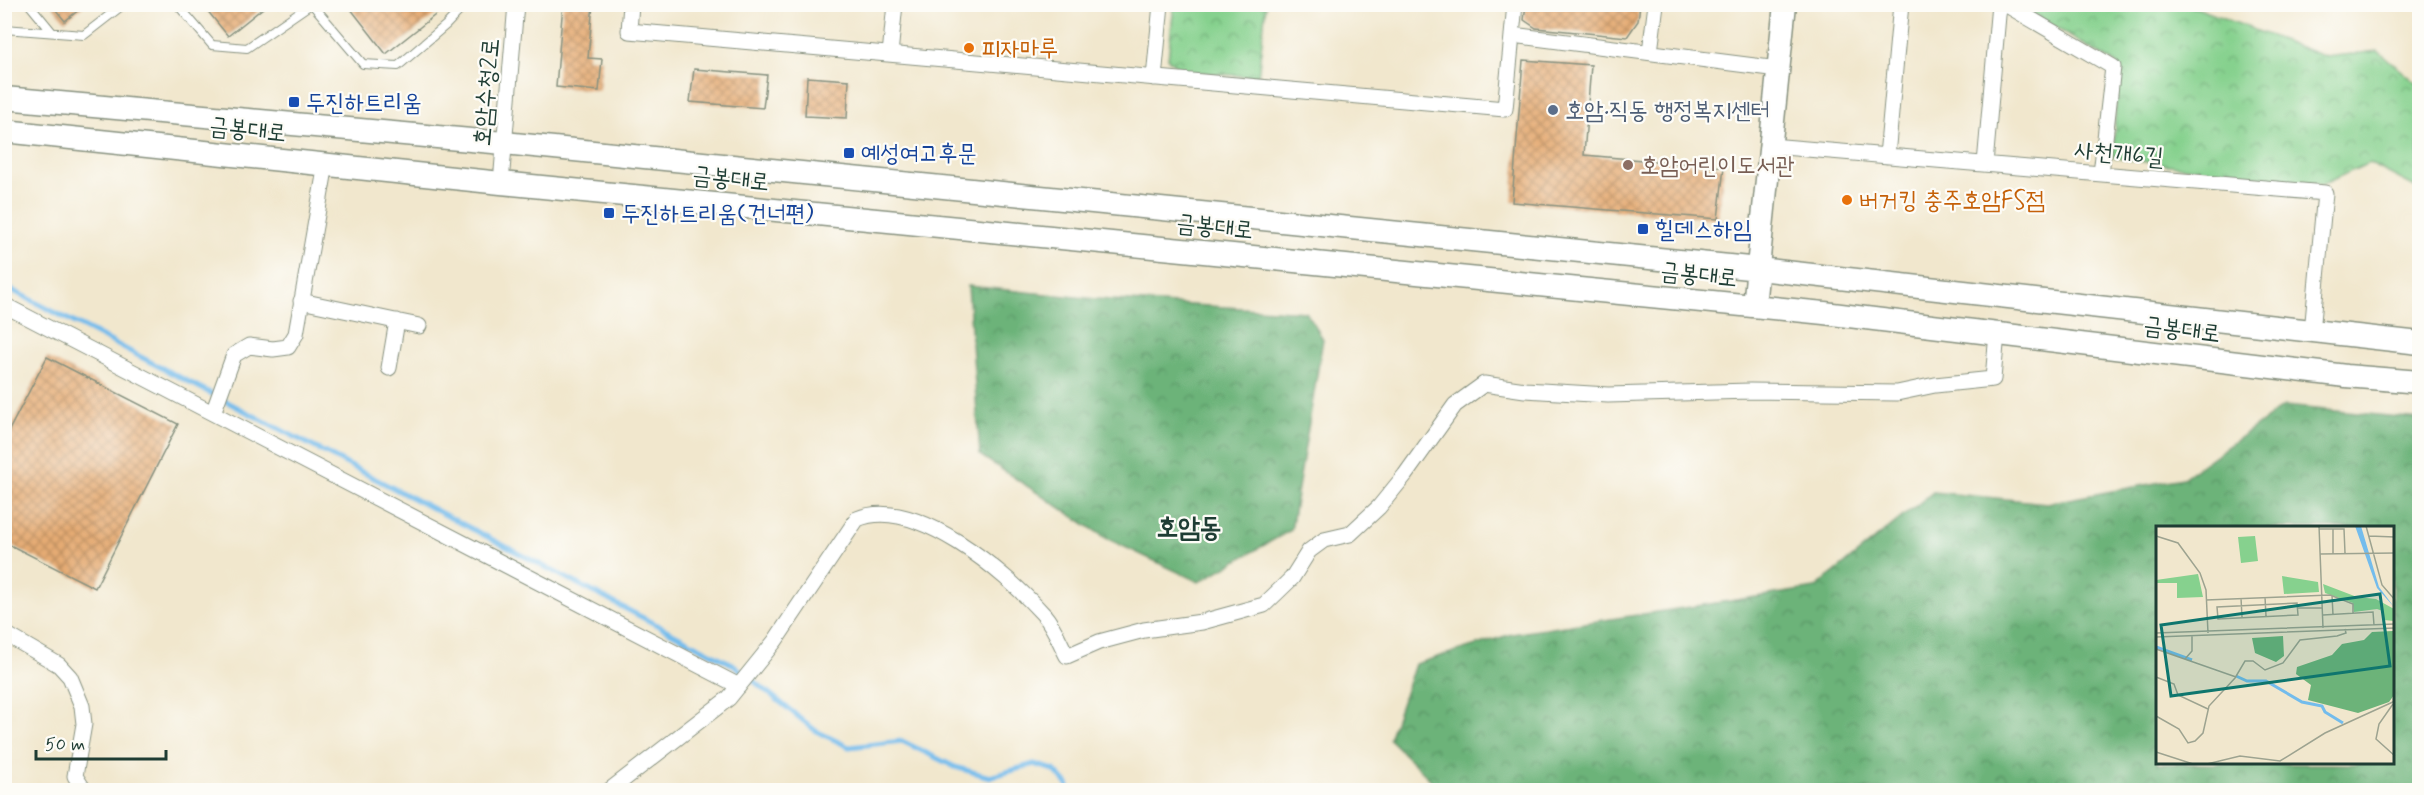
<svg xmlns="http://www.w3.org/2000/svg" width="2424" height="795" font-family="Mynerve,'Poor Story',sans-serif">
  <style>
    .forest { fill: url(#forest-crowns); stroke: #467856; stroke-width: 1.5; fill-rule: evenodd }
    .park { fill: url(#park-crowns); stroke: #528761; stroke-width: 1.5 }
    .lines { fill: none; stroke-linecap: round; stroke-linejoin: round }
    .stream { stroke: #73bcec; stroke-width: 5 }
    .building { fill: url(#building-cross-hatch) }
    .lane-casing { stroke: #889280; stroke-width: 10 }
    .street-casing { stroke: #889280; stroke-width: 17 }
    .secondary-casing { stroke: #889280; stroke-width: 25 }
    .lane { stroke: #fff; stroke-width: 8 }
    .street { stroke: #fff; stroke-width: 15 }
    .secondary { stroke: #fff; stroke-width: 22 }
    .food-dot { fill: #e8710a; stroke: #fdfcf7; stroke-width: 2 }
    .transit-dot { fill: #1a4fb4; stroke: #fdfcf7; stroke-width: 2 }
    .service-dot { fill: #5c6f8a; stroke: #fdfcf7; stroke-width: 2 }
    .education-dot { fill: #8d6e63; stroke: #fdfcf7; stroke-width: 2 }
    .labels { text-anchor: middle; stroke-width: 4.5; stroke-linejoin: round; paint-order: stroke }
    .food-label { font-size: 24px; fill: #c56008; stroke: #fdfcf7; text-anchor: start }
    .street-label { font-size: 24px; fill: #1f3d34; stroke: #fdfcf7 }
    .transit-label { font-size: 24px; fill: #164399; stroke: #fdfcf7; text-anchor: start }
    .service-label { font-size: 24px; fill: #4e5e75; stroke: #fdfcf7; text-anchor: start }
    .education-label { font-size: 24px; fill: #785e54; stroke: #fdfcf7; text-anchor: start }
    .quarter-label { font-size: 27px; font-weight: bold; fill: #1f3d34; stroke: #fdfcf7 }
    .inset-river { fill: none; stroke: #73bcec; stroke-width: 3 }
    .inset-road { fill: none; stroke: #9da390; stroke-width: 1.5 }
    .view { fill: #0f766e; fill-opacity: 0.15; stroke: #0f766e; stroke-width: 3 }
    .inset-edge { fill: none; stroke: #1f3d34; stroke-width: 3 }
  </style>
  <defs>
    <pattern id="forest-crowns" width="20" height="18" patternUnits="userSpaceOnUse" patternTransform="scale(1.5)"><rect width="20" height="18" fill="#6cb379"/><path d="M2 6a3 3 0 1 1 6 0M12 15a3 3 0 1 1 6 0" fill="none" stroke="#589364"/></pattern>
    <pattern id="park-crowns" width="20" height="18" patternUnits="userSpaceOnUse" patternTransform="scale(1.5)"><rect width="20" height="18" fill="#86d18e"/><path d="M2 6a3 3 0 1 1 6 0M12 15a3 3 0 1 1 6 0" fill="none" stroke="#6dab75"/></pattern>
    <pattern id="building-cross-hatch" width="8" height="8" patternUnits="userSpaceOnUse" patternTransform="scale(1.5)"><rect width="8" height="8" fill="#e5ab73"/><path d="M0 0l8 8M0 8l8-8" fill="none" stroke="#b98c5f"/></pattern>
  </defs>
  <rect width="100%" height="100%" fill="#fdfcf7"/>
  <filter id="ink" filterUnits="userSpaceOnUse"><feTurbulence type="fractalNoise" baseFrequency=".0167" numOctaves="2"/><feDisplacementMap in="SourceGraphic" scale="12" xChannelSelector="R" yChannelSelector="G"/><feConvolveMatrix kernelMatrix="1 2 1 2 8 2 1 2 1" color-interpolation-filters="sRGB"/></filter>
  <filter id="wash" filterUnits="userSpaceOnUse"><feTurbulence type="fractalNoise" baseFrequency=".008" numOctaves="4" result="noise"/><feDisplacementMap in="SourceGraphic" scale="24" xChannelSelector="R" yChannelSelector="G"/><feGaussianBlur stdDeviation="1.35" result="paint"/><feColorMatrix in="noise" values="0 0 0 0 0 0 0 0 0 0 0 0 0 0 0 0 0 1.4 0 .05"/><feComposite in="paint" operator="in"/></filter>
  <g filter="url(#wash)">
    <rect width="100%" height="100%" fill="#f1e7cd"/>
    <path class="forest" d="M968 286 1096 299 1306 312 1323 339 1291 530 1199 582 1106 538 980 455Z
      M2284 406 2419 419V790H1441L1389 739 1415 664 1512 634 1815 588 1933 492 2047 503 2183 478ZM2157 528H2392V764H2157Z"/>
    <path class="park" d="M1174 5H1266L1258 77 1182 71 1168 59Z
      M2018 5H2189L2326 57 2378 51 2419 85V189L2369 163 2321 185 2117 158 2113 156 2118 65Z"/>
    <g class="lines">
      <path class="stream" d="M4 286 734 665 816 731 849 747 902 741 955 767 990 777 1034 764 1054 770 1067 784 1069 790"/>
    </g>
    <g id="blocks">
      <path class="building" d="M51 4H86L65 21Z
        M202 4H268L228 36Z
        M347 4H449L386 54Z
        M563 4H593L588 58 602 59 599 91 556 87Z
        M1526 4H1640L1638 21 1627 37 1536 28 1524 20Z
        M1523 60 1591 65 1584 155 1724 167 1718 219 1512 202Z
        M694 69 767 75 763 108 690 102Z
        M807 77 849 80 847 118 805 116Z
        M47 357 178 424 95 588 4 542V440Z"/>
    </g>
  </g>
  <g filter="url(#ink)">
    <use href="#blocks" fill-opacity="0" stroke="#889280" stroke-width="1.5"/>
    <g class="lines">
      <defs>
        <path id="lane" d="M29 4 52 32
          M177 4 212 45 247 48 311 4
          M312 4 363 64 398 66 446 25 466 4
          M4 29 84 35 124 4"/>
        <path id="street" d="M631 4 629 31 1505 109 1515 4
          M2005 4 2113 67 2101 174
          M1512 35 1778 69
          M1650 52 1656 4
          M890 54 895 4
          M1154 78 1161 4
          M1771 146 2325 193 2312 332
          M1887 156 1901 4
          M1985 164 1999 4
          M501 183 516 4
          M301 301 419 326
          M4 305 739 686
          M389 368 397 321
          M213 413 234 355 249 346 273 349 288 347 296 334 326 164
          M4 633 59 665 70 677 82 706 84 724 75 776 84 790
          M610 790 729 698 775 641 857 519C915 494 1007 574 1044 615 1054 626 1060 643 1067 656L1099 642 1144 630 1202 622 1264 605 1292 578 1309 551 1324 540 1350 534 1379 507 1405 475 1455 405 1484 384 1525 390 1608 395 1750 391 1897 393 1935 385 1993 379 1997 333"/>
        <path id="secondary" d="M4 98 504 143 1759 269 2420 343
          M4 131 501 183 1824 313 2346 376 2420 382
          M1754 306 1785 4"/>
      </defs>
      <use href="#lane" class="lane-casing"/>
      <use href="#street" class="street-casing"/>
      <use href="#secondary" class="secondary-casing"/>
      <use href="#lane" class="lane"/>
      <use href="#street" class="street"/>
      <use href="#secondary" class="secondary"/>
    </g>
  </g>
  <g class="food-dot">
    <circle cx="969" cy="48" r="6"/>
    <circle cx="1847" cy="200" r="6"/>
  </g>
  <g class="transit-dot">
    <rect x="288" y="96" width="12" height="12" rx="3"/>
    <rect x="843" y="147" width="12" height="12" rx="3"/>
    <rect x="603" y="207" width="12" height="12" rx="3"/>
    <rect x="1637" y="223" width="12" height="12" rx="3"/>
  </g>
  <circle class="service-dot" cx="1553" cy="110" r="6"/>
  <circle class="education-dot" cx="1628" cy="165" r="6"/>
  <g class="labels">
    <g class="food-label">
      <text x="981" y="56">피자마루</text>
      <text x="1859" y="208">버거킹 충주호암FS점</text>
    </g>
    <g class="street-label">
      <text transform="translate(486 92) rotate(-85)" y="8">호암수청2로</text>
      <text transform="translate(248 129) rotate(6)" y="8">금봉대로</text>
      <text transform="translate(2119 153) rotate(5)" y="8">사천개6길</text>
      <text transform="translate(731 178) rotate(6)" y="8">금봉대로</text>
      <text transform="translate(1215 226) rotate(6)" y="8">금봉대로</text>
      <text transform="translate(1699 274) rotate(6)" y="8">금봉대로</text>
      <text transform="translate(2182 329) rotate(7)" y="8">금봉대로</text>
    </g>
    <g class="transit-label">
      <text x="306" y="110">두진하트리움</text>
      <text x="861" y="161">예성여고후문</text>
      <text x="621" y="221">두진하트리움(건너편)</text>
      <text x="1655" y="237">힐데스하임</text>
    </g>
    <g class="service-label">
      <text x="1565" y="118">호암·직동 행정복지센터</text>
    </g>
    <g class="education-label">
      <text x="1640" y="173">호암어린이도서관</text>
    </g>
    <g class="quarter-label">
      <text x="1189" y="536">호암동</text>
    </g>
  </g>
  <g transform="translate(2156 526)">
    <rect width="238" height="238" fill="#f1e7cd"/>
    <path d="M237 105 238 169 233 176 202 187 152 174 155 159 140 148 141 141 176 129 186 118 208 114 216 106ZM127 110 128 130 120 136 99 127 96 112Z" fill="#6cb379"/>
    <path d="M42 48 47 71 21 72V57H0V54ZM126 50 162 56 163 66 128 68ZM167 58 201 71 220 73 238 83V95L228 94 227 85 221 83 198 86 197 77 169 67Z" fill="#86d18e"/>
    <path d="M99 10 102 35 85 37 82 11Z" fill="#86d18e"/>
    <path d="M199 0H205L223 61 238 81 221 62Z" fill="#73bcec"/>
    <path class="inset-river" d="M0 121 36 134M80 150 91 155H110L146 176 166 180 169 186 187 197"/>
    <path class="inset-road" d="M163 0 167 102M210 0 226 59 239 74M163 3H188L189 27M177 3V28M0 10 22 17 44 47 50 64 52 107M213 10 239 11M164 28 239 27M176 69 177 89M109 71 110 90M85 72 86 91M50 74 174 69 197 78V88M141 77 142 89 62 93 61 81ZM142 82H166M167 89 217 86 218 99M0 107 239 98M0 111 239 102M0 123 80 151M29 133 36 125V109M0 151 18 158 22 169 52 183M237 178 223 198 220 213 239 230M0 190 23 203 32 217 39 215 47 207 53 180 79 152 89 135H97L109 144 127 137 144 114 181 110 190 107 189 103M0 226 37 238M51 238 84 230 124 235 169 207 239 175"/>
    <path class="view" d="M224 68 234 140 15 170 5 99Z"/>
    <rect width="238" height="238" class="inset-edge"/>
  </g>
  <rect width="2424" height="795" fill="none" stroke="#fdfcf7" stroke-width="24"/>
  <path d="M36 750v9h130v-9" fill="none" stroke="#1f3d34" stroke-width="3"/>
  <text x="45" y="750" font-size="18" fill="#1f3d34" stroke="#fdfcf7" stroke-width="4.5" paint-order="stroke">50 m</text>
</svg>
